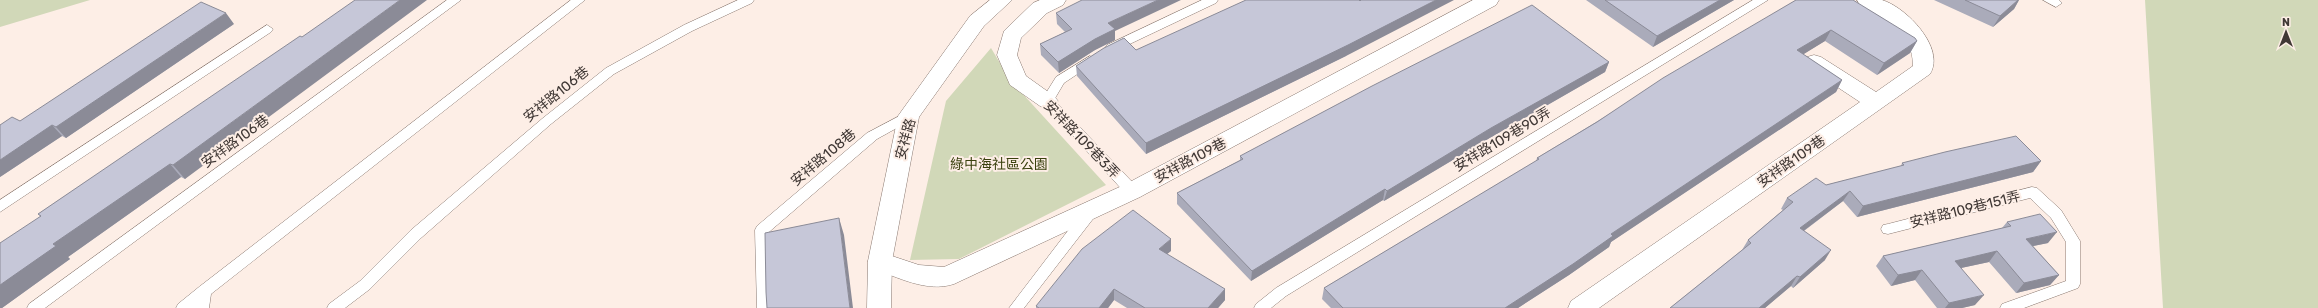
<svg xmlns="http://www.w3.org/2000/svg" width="2318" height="308" font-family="Rubik,'Noto Sans TC',sans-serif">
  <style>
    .green { fill: #d1d8b8 }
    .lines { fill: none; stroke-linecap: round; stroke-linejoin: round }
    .service-casing { stroke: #8a7971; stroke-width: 1 }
    .minor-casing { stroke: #8a7971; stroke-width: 1 }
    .tertiary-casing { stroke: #8a7971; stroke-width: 1 }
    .service { fill: #fff; fill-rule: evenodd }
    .minor { fill: #fff; fill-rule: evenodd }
    .tertiary { fill: #fff; fill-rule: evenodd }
    .wall { fill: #aaabba }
    .shaded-wall { fill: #8b8b97 }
    .building { fill: #c6c7d8; stroke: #8b8b97 }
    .labels { text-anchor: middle; stroke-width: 4; stroke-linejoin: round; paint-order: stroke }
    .street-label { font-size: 14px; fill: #403835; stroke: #fdeee6 }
    .park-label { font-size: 14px; fill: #3a410e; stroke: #fdeee6 }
  </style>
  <rect width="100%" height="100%" fill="#fdeee6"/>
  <path class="green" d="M0 0H90L0 27Z
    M2145 0H2318V308H2163Z
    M991 48 1010 80 1106 185 959 259 910 260 946 101Z"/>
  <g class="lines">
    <defs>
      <path id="service" d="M447 0H461L45 308H27L29 304Z
        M571 0H585L211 294 209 308H176L178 304 199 287Z
        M738 0H754L752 3 692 31 614 74 551 124 421 238 370 289 345 308H327L329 304 360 281 411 230 543 118 606 68 684 25Z
        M1202 0H1218L1216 3 1115 51H1107L1105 48 1107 45Z
        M1753 0H1768L1286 296 1271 308H1254L1256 304 1276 288Z
        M2043 0H2059L2062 3 2056 7Z
        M267 25 273 29 271 32 0 212V200Z
        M1090 56 1096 60 1094 63 1064 83 1054 100 1137 187 1139 191 1137 195H1127L1041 101 1056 77Z
        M909 111 913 113 915 116 913 119 877 139 769 232 771 308H757L755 230 757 226 867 133Z
        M2032 187 2037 188 2061 210 2080 241V284L2078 288 2024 308H2000L2002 304 2066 281V242L2051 218 2030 198 1888 234 1883 233 1881 229 1883 225 1888 224Z
        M1091 206 1096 207 1098 211 1096 215 1024 308H1009L1086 207Z"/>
      <path id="minor" d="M1040 0H1066L1063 5 1047 13 1021 38 1017 55 1026 76 1054 96 1058 101 1054 106 1047 109 1040 106 1010 85 997 55 1004 31 1033 3Z
        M1473 0H1499L1496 5 1140 197 954 284C927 293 897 277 872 268L868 261 872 254 880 252 919 265 944 267 1124 185Z
        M1857 0C1865 0 1875 0 1882 0 1906 7 1946 48 1930 74L1599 308H1568L1571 301 1860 102 1807 67 1804 62 1807 57 1814 55 1821 57 1876 92 1913 66C1913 32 1886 20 1860 5Z"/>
      <path id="tertiary" d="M990 0H1012L984 26 919 117 892 261 891 308H867L868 261 898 116 970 16Z"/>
    </defs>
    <use href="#service" class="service-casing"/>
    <use href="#minor" class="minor-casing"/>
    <use href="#tertiary" class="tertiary-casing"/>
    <use href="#service" class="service"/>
    <use href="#minor" class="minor"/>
    <use href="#tertiary" class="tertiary"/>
  </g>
  <path class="wall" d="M1586 0H1734L1653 47Z
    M1796 0 1917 41 1910 53 1877 75 1825 41 1803 54 1842 80 1836 92 1611 242 1609 247 1569 275 1518 308H1331L1322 299 1324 288 1536 161 1537 158Z
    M1934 0H2019L2014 9 1993 27Z
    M1360 1 1346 56 1146 154 1077 76 1076 66 1136 50Z
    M1056 13 1115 31V40L1095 50 1059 73 1041 55 1040 44 1065 32 1057 24Z
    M234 24 66 138 62 136 0 177 20 121Z
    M302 37 185 179 181 177 68 257 70 259 2 308H0L40 216 38 214Z
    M1609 62 1605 72 1488 139 1384 201 1383 200 1251 281 1177 204V193L1240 160V156Z
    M2041 161 2033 172 1857 217 1843 201 1804 231 1825 260 1793 288 1791 286 1765 308H1670L1742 250 1748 240 1783 210 1781 209 1787 198 1826 185 1901 166 1902 163Z
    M2007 222 2048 243 2033 246 2059 275 2050 285 2016 293 1989 262 1961 268 1975 305 1962 308H1937L1915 280 1891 286 1876 266 1883 256 2002 228Z
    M1171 251 1167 254 1225 300 1218 308H1127L1114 300 1108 308H1036V306Z"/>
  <path class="shaded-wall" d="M400 0H427L185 179 173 165Z
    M1158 0H1181L1115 31V40L1095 50 1059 73 1058 62 1108 23Z
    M1436 0H1454L1346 56 1146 154V143Z
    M1720 0H1734L1653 47 1657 36Z
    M2018 0H2019L2014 9 1993 27 2000 16Z
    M226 13 234 24 66 138 56 127Z
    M1831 30 1825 41 1791 62 1797 50Z
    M1917 41 1910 53 1877 75 1884 63Z
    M1609 62 1605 72 1488 139 1384 201 1387 191 1491 128Z
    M1842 80 1836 92 1611 242 1609 247 1569 275 1518 308H1505L1611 234Z
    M52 125 62 136 0 177V160Z
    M2041 161 2033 172 1857 217 1863 206Z
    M170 164 181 177 68 257 70 259 2 308H0V285L53 244Z
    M1385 189 1383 200 1251 281 1252 271Z
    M1850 191 1843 201 1794 238 1800 228Z
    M839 218 844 235 853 308H850Z
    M2057 232 2048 243 2018 249 2026 239Z
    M1171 239V251L1159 260V249Z
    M1831 250 1825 260 1793 288 1800 277Z
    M1997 251 1989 262 1947 271 1955 261Z
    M1922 270 1915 280 1891 286 1898 275Z
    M2059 275 2050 285 2016 293 2024 283Z
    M1797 276 1791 286 1765 308H1759Z
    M1114 289V300L1108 308H1099Z
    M1225 289V300L1218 308H1208Z
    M1984 295 1975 305 1962 308H1945L1949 303Z"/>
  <path class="building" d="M355 0H400L173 165 170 164 53 244 56 246 0 285V243L41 216 38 214 300 36 302 37Z
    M1082 0H1158L1108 23 1115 29 1095 39 1058 62 1040 44 1072 29 1056 13Z
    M1246 0H1359L1360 1 1361 0H1436L1348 45 1146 143 1076 66 1104 48 1124 38 1136 50Z
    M1605 0H1720L1657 36Z
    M1796 0H1853L1915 38 1917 41 1884 63 1831 30 1797 50 1842 80 1611 234 1613 236 1573 264 1505 308H1343L1324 288 1539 159 1537 158 1597 122 1663 78Z
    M1965 0H2018L2000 16Z
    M201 2 226 13 56 127 52 125 0 160V125L12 117 20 121Z
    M1532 5 1609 62 1491 128 1387 191 1385 189 1252 271 1177 193 1243 159 1240 156 1372 86Z
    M2016 136 2041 161 1863 206 1850 191 1800 228 1831 250 1800 277 1797 276 1759 308H1670L1751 243 1748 240 1793 202 1787 198 1816 178 1826 185 1904 165 1902 163 1945 152Z
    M1133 210 1171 239 1159 249 1225 289 1208 308H1145L1114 289 1099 308H1039L1036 306 1082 249Z
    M2040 214 2057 232 2026 239 2059 275 2024 283 1997 251 1955 261 1984 295 1949 303 1922 270 1898 275 1883 256 2011 226 2007 222Z
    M839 218 850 308H767L766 292 765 233Z"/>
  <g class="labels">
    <g class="street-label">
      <text transform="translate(556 94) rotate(-39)" y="5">安祥路106巷</text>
      <text transform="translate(905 139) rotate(-75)" y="5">安祥路</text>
      <text transform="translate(1082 139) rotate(46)" y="5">安祥路109巷3弄</text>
      <text transform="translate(1502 139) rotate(-31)" y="5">安祥路109巷90弄</text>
      <text transform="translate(235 141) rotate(-36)" y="5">安祥路106巷</text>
      <text transform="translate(823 157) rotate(-40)" y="5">安祥路108巷</text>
      <text transform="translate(1190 160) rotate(-28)" y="5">安祥路109巷</text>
      <text transform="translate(1791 161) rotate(-35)" y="5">安祥路109巷</text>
      <text transform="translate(1965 209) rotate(-14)" y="5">安祥路109巷151弄</text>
    </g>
    <g class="park-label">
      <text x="999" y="169">綠中海社區公園</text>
    </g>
  </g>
  <g transform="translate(2286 32)" stroke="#fdeee6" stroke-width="3" paint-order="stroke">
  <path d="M0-3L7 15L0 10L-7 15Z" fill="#403835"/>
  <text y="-6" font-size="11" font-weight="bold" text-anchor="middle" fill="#403835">N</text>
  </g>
</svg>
